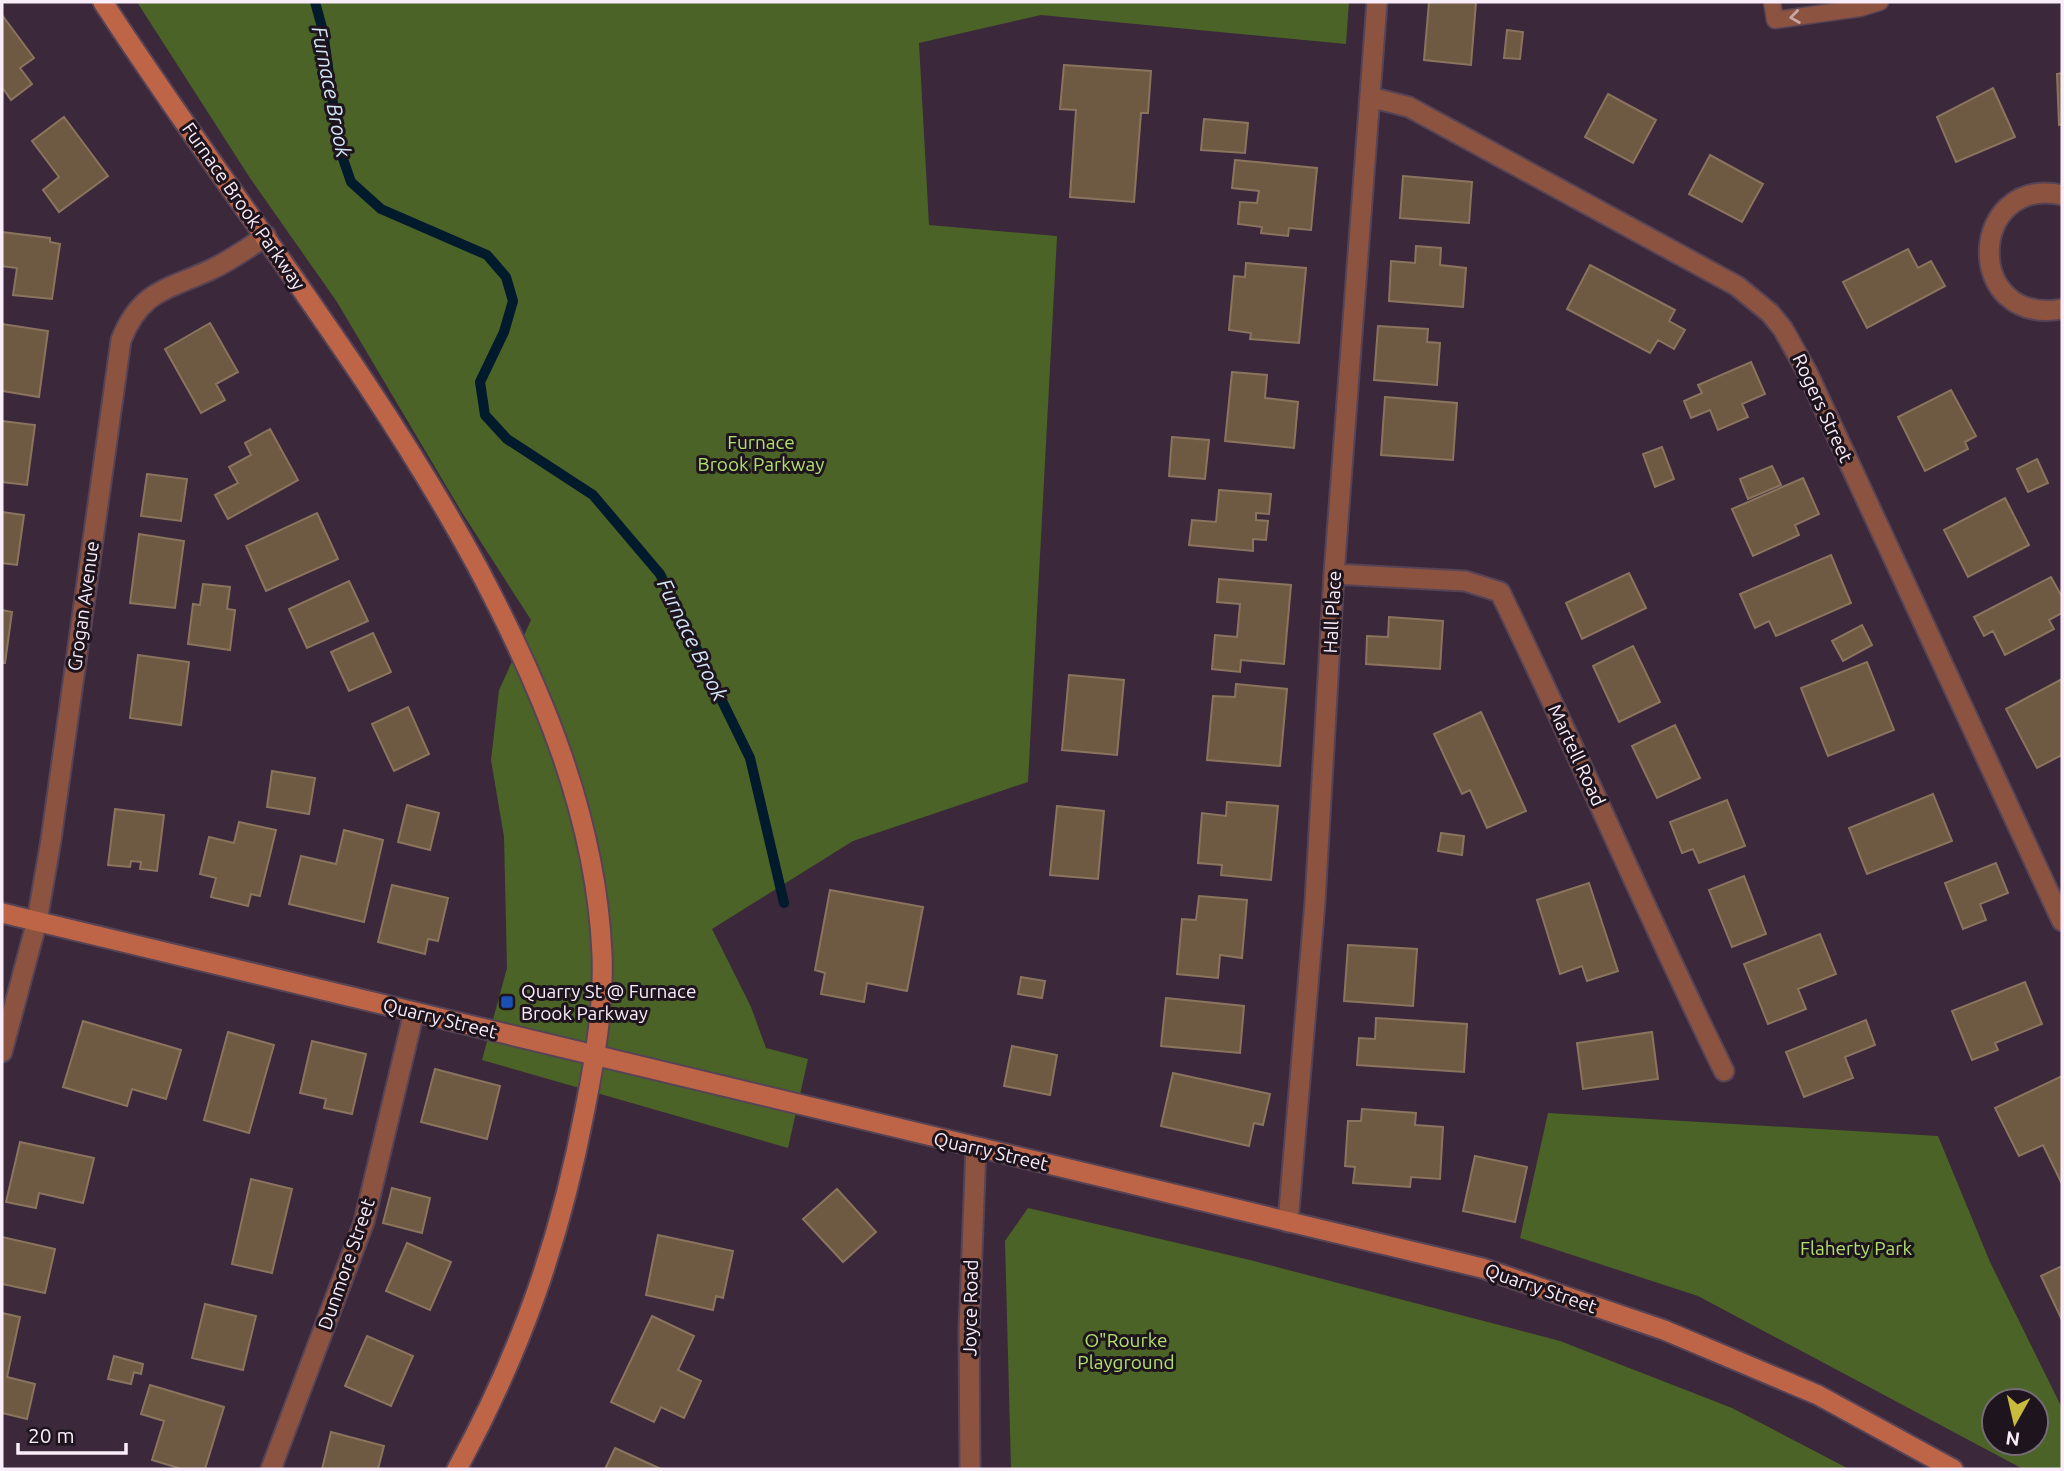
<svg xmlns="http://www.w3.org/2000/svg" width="2064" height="1471" font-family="Ubuntu,sans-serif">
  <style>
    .green { fill: #4b6326; fill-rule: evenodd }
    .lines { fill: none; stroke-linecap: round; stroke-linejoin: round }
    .stream { stroke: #011a2c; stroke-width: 10 }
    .building { fill: #6e5943; stroke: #8a745d; stroke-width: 2 }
    .service-casing { stroke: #564456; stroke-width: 19 }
    .minor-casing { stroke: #564456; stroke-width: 23 }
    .secondary-casing { stroke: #564456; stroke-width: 23 }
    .service { stroke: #8c5341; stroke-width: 16 }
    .minor { stroke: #8c5341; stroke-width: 19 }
    .secondary { stroke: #bf6547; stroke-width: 19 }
    .oneway { stroke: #c8a8a7 }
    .transit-dot { fill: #1a4fb4; stroke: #1d141d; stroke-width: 2.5 }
    .labels { text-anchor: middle; stroke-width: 6; stroke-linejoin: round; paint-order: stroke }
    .street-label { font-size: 19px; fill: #faedfa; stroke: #1d141d }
    .park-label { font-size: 19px; fill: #b1e06e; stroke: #1d141d }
    .poi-label { font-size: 19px; fill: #faedfa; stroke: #1d141d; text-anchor: start }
    .water-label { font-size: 21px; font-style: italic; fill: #d2e6f6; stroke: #1d141d }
  </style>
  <rect width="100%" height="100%" fill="#3b283b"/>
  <path class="green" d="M137 2H1349L1346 44 1041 15 919 43 929 225 1057 236 1028 782 853 841 712 929 751 1007 766 1048 808 1059 788 1148 482 1060 507 968 504 837 491 760 499 690 531 620 461 511 337 302 250 178Z
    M1548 1113 1938 1136 1990 1262 2062 1408V1469H2023L1698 1296 1520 1238ZM1994 1401H2036V1443H1994Z
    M1028 1208 1250 1260 1560 1341 1732 1408 1849 1469H1011L1005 1241Z"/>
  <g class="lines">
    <path class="stream" d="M315 2 323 31 339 147 351 182 381 209 487 255 506 277 513 301 504 332 480 382 485 415 507 439 593 495 660 574 750 758 784 903"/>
  </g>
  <path class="building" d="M1429 2H1476L1471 65 1424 60Z
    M2 15 34 58 20 68 32 84 11 100 2 87Z
    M1507 30 1523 32 1520 59 1504 58Z
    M1064 65 1151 71 1148 113H1141L1134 202 1070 197 1076 110 1060 109Z
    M2062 73V124L2059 125 2057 74Z
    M1993 88 2015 137 1956 162 1937 117Z
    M1608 94 1656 120 1633 163 1585 137Z
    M64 117 108 176 59 212 43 190 59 177 32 141Z
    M1204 119 1248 123 1245 153 1201 150Z
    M1710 155 1763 184 1742 222 1689 194Z
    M1235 160 1317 168 1311 230 1289 228 1288 236 1261 233 1262 227 1238 224 1240 202 1257 203 1259 191 1232 188Z
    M1403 176 1472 182 1469 223 1400 218Z
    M2 232 50 238V242L60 244 52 299 13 295 17 268 2 266Z
    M1416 246 1441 248 1440 265 1466 268 1463 307 1389 301 1391 261 1415 263Z
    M1908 249 1918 268 1931 261 1945 286 1867 328 1843 282Z
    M1246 263 1306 268 1299 343 1250 339 1251 333 1229 330 1234 276 1245 277Z
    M1590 265 1675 310 1669 321 1685 330 1674 349 1658 340 1650 353 1567 309Z
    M210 323 238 372 216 384 225 400 201 413 165 349Z
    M2 324 48 331 39 397 2 391Z
    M1378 326 1428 329 1427 342 1440 343 1437 385 1374 380Z
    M1751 362 1765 394 1742 404 1748 417 1718 430 1710 410 1691 418 1684 401 1702 393 1698 385Z
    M1232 372 1267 375 1265 398 1298 402 1294 448 1225 441Z
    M1951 390 1976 436 1965 442 1968 449 1925 471 1898 417Z
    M1385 397 1457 403 1453 460 1381 455Z
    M2 421 35 425 27 485 2 482Z
    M270 429 298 480 228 519 215 495 238 483 229 467 251 455 245 443Z
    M1172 437 1209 440 1205 479 1169 476Z
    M1662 447 1674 479 1655 487 1643 454Z
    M2037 459 2048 483 2028 492 2017 469Z
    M1772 466 1781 485 1748 499 1740 479Z
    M147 474 187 479 181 521 141 516Z
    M1803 478 1819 514 1795 525 1799 535 1753 556 1732 509Z
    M1219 490 1271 494 1269 514 1256 513V520L1268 521 1266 540 1253 539V551L1189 545 1192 520 1216 522Z
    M2005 498 2029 545 1968 577 1944 530Z
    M2 512 24 515 17 565 2 563Z
    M317 513 338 559 266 591 246 546Z
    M139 534 184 541 175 608 130 603Z
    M1831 555 1851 603 1776 636 1769 621 1755 628 1740 594Z
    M1629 573 1646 608 1582 639 1566 603Z
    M2051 577 2062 597V613L2049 620 2054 629 2005 655 1993 631 1984 636 1974 617Z
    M1219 579 1291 585 1284 664 1241 660 1240 672 1212 669 1215 635 1237 637 1240 604 1217 602Z
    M349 581 368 621 307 648 289 609Z
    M203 584 230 587 227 609 235 610 230 650 188 644 193 604 200 605Z
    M2 610 12 612 5 663H2Z
    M1389 617 1443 621 1440 669 1366 664 1367 636 1388 637Z
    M1862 625 1872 645 1843 661 1832 641Z
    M373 633 391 672 349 691 331 652Z
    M1633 646 1660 702 1619 722 1593 666Z
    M138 655 189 662 181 725 130 718Z
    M1867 662 1894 730 1828 756 1801 688Z
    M1069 675 1124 680 1117 755 1062 750Z
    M2062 679V755L2037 768 2006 709Z
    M1236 684 1287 689 1280 766 1207 760 1213 696 1235 697Z
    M408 707 429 754 394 771 372 724Z
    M1481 712 1526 811 1487 828 1470 790 1462 794 1434 734Z
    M1675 725 1700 778 1657 798 1632 746Z
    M272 771 315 778 309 814 267 807Z
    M1933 794 1952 841 1867 874 1849 828Z
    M1727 800 1745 846 1699 863 1693 849 1682 853 1670 822Z
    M1227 802 1278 806 1271 880 1221 875 1222 865 1198 863 1202 813 1226 816Z
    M407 805 439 813 430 850 398 842Z
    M1057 806 1104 811 1098 879 1050 875Z
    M115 809 164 815 157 871 140 869 141 862 131 861 130 867 108 865Z
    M239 822 276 830 260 896 251 894 248 906 211 897 216 878 200 874 209 837 234 843Z
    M344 830 383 840 364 922 289 904 301 856 336 864Z
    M1441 833 1464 836 1462 855 1438 851Z
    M1996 863 2008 893 1980 904 1986 920 1963 929 1945 883Z
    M1744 876 1766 934 1732 947 1709 890Z
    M1589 883 1618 971 1587 981 1582 966 1560 974 1537 900Z
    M392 885 448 898 438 941 428 939 425 954 378 942Z
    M830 890 923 907 907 991 867 983 864 1002 821 994 825 973 815 970Z
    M1199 896 1247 900 1242 958 1220 955 1218 978 1177 974 1182 919 1196 920Z
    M1820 934 1836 974 1798 989 1806 1009 1768 1024 1744 964Z
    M1348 945 1417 949 1413 1006 1344 1001Z
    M1021 977 1045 981 1042 998 1018 994Z
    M2025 982 2042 1024 1995 1043 1998 1050 1972 1060 1952 1011Z
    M1166 998 1244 1006 1240 1053 1161 1046Z
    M1376 1018 1467 1024 1464 1072 1357 1065 1359 1038 1375 1039Z
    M1866 1020 1875 1045 1845 1057 1853 1078 1804 1097 1786 1052Z
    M83 1021 181 1050 166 1099 132 1089 127 1106 63 1087Z
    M228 1032 274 1045 249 1133 204 1120Z
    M1652 1032 1658 1079 1583 1089 1577 1043Z
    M312 1041 366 1054 352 1114 324 1108 326 1099 300 1093Z
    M1012 1046 1057 1055 1050 1095 1004 1086Z
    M435 1069 500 1086 487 1139 421 1122Z
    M1173 1073 1270 1094 1263 1125 1254 1123 1249 1146 1161 1126Z
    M2062 1076V1184L2043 1145 2019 1156 1995 1108Z
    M1362 1109 1416 1113 1415 1125 1443 1127 1440 1179 1411 1177 1410 1187 1353 1183 1355 1167 1345 1166 1348 1121H1361Z
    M20 1142 94 1158 83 1203 39 1193 36 1208 6 1202Z
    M1475 1156 1527 1167 1515 1222 1463 1211Z
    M251 1179 292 1189 272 1273 232 1264Z
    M392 1188 430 1198 422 1233 383 1223Z
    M837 1189 876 1232 843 1262 803 1219Z
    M658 1235 733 1251 723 1298 716 1296 713 1310 646 1295Z
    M2 1237 55 1249 45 1293 2 1284Z
    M407 1243 451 1262 430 1310 386 1291Z
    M2062 1266V1320L2041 1276Z
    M205 1304 256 1316 243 1370 192 1358Z
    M2 1313 20 1317 7 1377 35 1384 27 1419 2 1413Z
    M652 1316 694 1336 678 1370 701 1381 684 1418 661 1407 654 1422 611 1402Z
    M367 1336 413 1356 391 1406 345 1386Z
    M114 1356 143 1364 141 1374 134 1372 131 1384 108 1379Z
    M150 1385 224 1407 205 1469H182L152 1460 164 1421 141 1414Z
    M331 1432 384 1446 378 1469H322Z
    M615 1448 661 1469H605Z"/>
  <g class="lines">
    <defs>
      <path id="service" d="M1772 2 1775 20 1860 8 1880 2"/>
      <path id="minor" d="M1370 97 1409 107 1737 286 1770 313 1783 329 1807 372 2062 921
        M2062 195C1968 175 1962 326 2062 309
        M1334 574 1465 581 1500 592C1577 750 1646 913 1724 1071
        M2 1052 37 921 51 840 121 340C141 290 167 290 210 270 230 261 248 248 266 236
        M1288 1222 1315 902 1334 574 1377 2
        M271 1469 364 1222 414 1012
        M970 1469 969 1330 976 1147"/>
      <path id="secondary" d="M103 2C226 192 370 368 478 568 542 689 596 816 602 954 604 1005 595 1059 585 1109 560 1241 521 1352 457 1469
        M2 913 1482 1268 1664 1330 1818 1395 1953 1469"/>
    </defs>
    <use href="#service" class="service-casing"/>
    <use href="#minor" class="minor-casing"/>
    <use href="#secondary" class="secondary-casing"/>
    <use href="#service" class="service"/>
    <use href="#minor" class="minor"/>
    <use href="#secondary" class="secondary"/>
  </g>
  <defs><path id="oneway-chevron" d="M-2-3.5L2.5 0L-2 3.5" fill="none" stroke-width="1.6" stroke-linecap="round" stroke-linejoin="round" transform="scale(1.75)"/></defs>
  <use class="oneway" href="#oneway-chevron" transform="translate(1795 17) rotate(172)"/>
  <rect class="transit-dot" x="500" y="995" width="14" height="14" rx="3.5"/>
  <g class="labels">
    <g class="street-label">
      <text transform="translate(244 206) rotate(55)" y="7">Furnace Brook Parkway</text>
      <text transform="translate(1823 408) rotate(65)" y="7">Rogers Street</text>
      <text transform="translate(83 606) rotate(-82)" y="7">Grogan Avenue</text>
      <text transform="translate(1332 612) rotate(-87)" y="7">Hall Place</text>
      <text transform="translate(1577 755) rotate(65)" y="7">Martell Road</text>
      <text transform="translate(440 1018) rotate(14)" y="7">Quarry Street</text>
      <text transform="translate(991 1151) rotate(13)" y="7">Quarry Street</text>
      <text transform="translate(346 1264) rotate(-71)" y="7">Dunmore Street</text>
      <text transform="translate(1541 1288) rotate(19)" y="7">Quarry Street</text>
      <text transform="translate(970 1308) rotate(-89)" y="7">Joyce Road</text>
    </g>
    <g class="park-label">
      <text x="761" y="449">Furnace<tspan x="761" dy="22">Brook Parkway</tspan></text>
      <text x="1856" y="1255">Flaherty Park</text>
      <text x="1126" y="1347">O"Rourke<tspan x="1126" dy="22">Playground</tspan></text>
    </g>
    <g class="poi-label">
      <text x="521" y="998">Quarry St @ Furnace<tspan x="521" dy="22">Brook Parkway</tspan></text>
    </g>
    <g class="water-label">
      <text transform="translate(331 92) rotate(79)" y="7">Furnace Brook</text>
      <text transform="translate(692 640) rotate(64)" y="7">Furnace Brook</text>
    </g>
  </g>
  <rect width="2064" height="1471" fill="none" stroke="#faedfa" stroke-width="7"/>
  <g transform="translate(2015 1422) rotate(188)"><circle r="33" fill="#1d141d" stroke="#756b75" stroke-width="2"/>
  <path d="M0-5L12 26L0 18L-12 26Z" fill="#c9bb3b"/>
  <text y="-10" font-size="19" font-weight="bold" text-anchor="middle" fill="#faedfa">N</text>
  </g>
  <path d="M18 1443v10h108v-10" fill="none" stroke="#faedfa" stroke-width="3.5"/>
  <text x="28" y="1443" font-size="21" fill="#faedfa" stroke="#1d141d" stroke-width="5" paint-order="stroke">20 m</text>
</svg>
